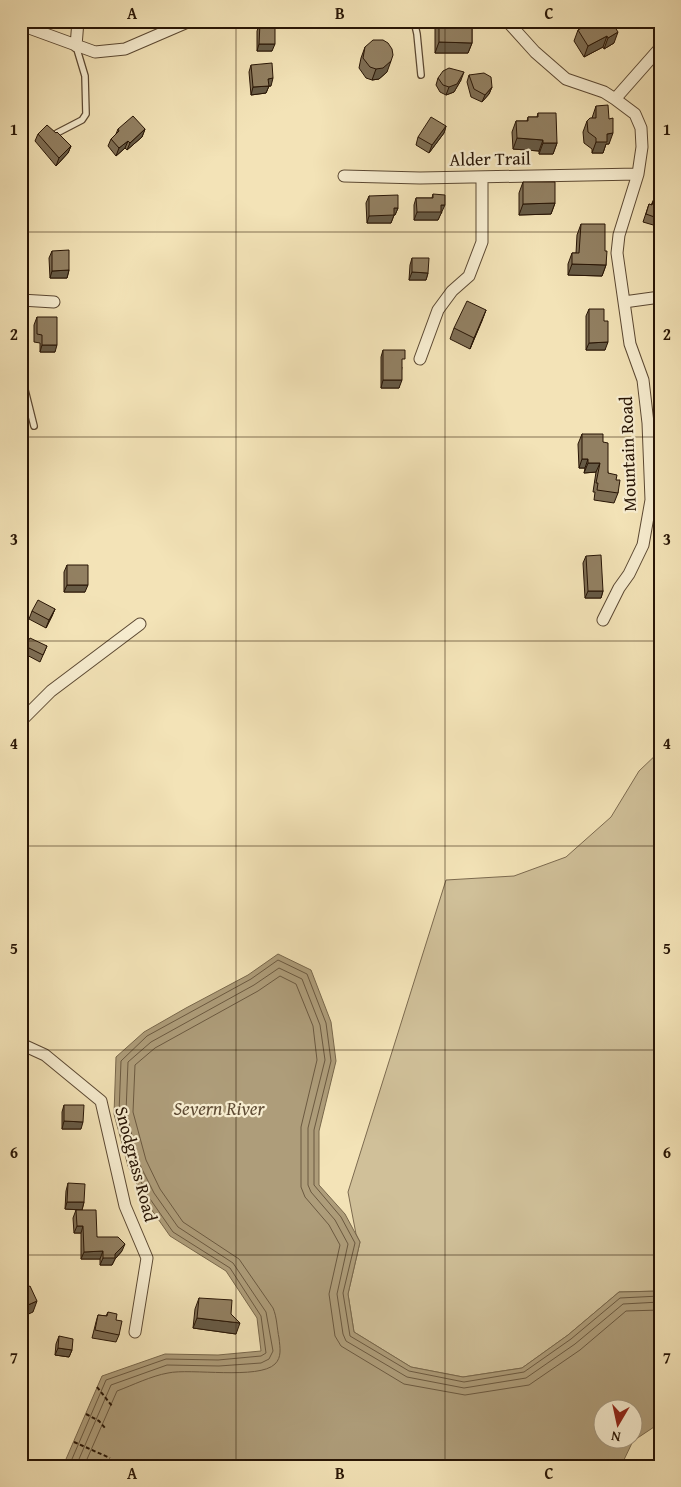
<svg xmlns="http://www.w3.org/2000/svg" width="681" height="1487" font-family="'Gentium Book Plus',serif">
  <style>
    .green { fill: #d0c099; stroke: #7c6a4f }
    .water { fill: #ae9d7a; stroke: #78674b; fill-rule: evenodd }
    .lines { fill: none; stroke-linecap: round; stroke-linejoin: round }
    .shore { stroke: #6b5940; stroke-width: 1 }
    .service-casing { stroke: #5b4832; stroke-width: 8 }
    .minor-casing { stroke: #5b4832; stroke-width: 13 }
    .path { stroke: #281505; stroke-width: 2; stroke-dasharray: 4 2.5; stroke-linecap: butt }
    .service { stroke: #f7edd0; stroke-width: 5.5 }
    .minor { stroke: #f7edd0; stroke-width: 11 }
    .wall { fill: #7e6e54; stroke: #281505 }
    .shaded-wall { fill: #665a45; stroke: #281505 }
    .building { fill: #928062; stroke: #281505 }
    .grid { fill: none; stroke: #281505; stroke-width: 1; stroke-opacity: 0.55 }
    .labels { text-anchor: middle; stroke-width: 4.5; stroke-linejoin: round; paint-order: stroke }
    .street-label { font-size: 18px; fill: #281505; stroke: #f7edd0 }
    .water-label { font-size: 19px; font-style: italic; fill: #5e4b34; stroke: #f7edd0 }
    .neatline { fill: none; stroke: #281505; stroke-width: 2 }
    .grid-label { font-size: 16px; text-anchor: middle; font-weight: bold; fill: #281505 }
  </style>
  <rect width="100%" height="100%" fill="#f3e3b7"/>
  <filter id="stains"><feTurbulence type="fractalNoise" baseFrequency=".004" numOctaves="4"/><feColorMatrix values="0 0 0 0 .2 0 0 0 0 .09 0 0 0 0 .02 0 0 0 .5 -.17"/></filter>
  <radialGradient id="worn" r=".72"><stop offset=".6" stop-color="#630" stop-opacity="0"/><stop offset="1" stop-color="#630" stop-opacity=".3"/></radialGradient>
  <path class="green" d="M660 751V1291L619 1292 568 1335 522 1368 463 1377 411 1367 354 1332 348 1294 360 1242 356 1234 348 1192 446 880 514 876 566 857 611 817 639 771Z"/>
  <path class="water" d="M278 954 311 970 331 1022 336 1061 319 1131V1185L345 1214 360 1242 348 1294 354 1332 411 1367 463 1377 522 1368 568 1335 619 1292 660 1291V1423L633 1441 621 1466H63L102 1376 165 1354 218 1355 261 1351 257 1318 226 1271 170 1236 144 1199 128 1166 114 1114 116 1057 144 1032 186 1008 248 975ZM604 1410H634V1440H604Z"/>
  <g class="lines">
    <path class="shore" d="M69 1466 106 1380 166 1359 218 1360 261 1356 266 1353 261 1316 230 1268 173 1232 148 1196 133 1165 119 1113 121 1061 147 1036 251 979 278 960 307 974 326 1023 331 1061 314 1130V1185L341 1217 355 1243 343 1293 350 1336 409 1371 464 1382 524 1372 571 1339 620 1298 660 1296
      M76 1466 111 1385 167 1365 219 1366 261 1363 269 1359 273 1351 266 1312 233 1263 178 1227 154 1193 139 1163 126 1112 128 1062 151 1042 254 985 279 968 302 979 320 1025 325 1060 308 1128V1185L311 1192 335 1220 348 1244 337 1294 343 1334 346 1341 407 1377 464 1388 526 1378 575 1344 623 1304 660 1302
      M84 1466 117 1391C133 1385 151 1376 168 1373 190 1368 259 1380 275 1364 282 1357 280 1348 279 1338 277 1329 277 1317 273 1308L239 1259 183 1222 160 1189 146 1160 133 1112 135 1065 155 1048 258 991 280 976 296 984 313 1026 317 1060 301 1127V1187L305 1197 329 1225 340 1245 329 1294 335 1336 341 1346 404 1384 465 1395 529 1385 580 1350 626 1311 660 1310"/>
    <defs>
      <path id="service" d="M414 21 417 34 421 75
        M57 133 82 120 86 114 85 76 76 46
        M21 374 34 426"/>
      <path id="minor" d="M507 21 535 52 566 79 604 92 615 99 635 114 641 128 642 147 638 174 619 235 617 253 630 344 643 380 648 423 651 500 643 545 629 574 619 588 603 620
        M21 25 95 52 125 49 190 21
        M76 46 78 21
        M615 99 660 48
        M344 176 420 178 638 174
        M21 300 54 302
        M624 302 660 297
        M420 359 438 310 452 291 469 276 482 242V177
        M21 721 51 691 140 624
        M21 1044 45 1055 101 1101 125 1206 147 1258 135 1332"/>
    </defs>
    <use href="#service" class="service-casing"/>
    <use href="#minor" class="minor-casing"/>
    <path class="path" d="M97 1387 112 1406
      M86 1414 99 1421 106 1429
      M74 1442 110 1458"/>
    <use href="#service" class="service"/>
    <use href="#minor" class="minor"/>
  </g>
  <path class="wall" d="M438 21H472V43L468 53H435V29Z
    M594 21 614 43 604 49 603 47 584 57 574 41 578 30Z
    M260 23 272 51H257V31Z
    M365 47 387 72 379 79 372 80 366 78 359 68 361 58Z
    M251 65 271 86H269L266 93 251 95 249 72Z
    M469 75 492 87 489 94 482 102 471 97 467 82Z
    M438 78 461 80 454 92 446 95 440 92 436 85Z
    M596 106 609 144H606L603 153H592V149L584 143 583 132 587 121 592 118Z
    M538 113 557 143 553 154H539V151L513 149 512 132 516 121H527L528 117H537Z
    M446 126 444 133 429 153 416 145 418 137Z
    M118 129H145L142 137 127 150 125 148 116 156 108 146 111 139 116 134Z
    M56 133 71 146 68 153 56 166 35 141 38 134Z
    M523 182 555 203 551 214 519 215V193Z
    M660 188V227L643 222 649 204 651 205Z
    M433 194 442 213H441L438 220H414V205L416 198H432Z
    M369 196 398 208 395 215H394L391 223H367L366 203Z
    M581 224 605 251 606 265 602 276 568 275V264L572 253H576L577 235Z
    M52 251 69 270 67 278H50L49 258Z
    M412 258 428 273 426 280H409L410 265Z
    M589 309 604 321 605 350H586V316Z
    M486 310 470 349 450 339 454 328Z
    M37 317 55 352H40V343L34 342V325Z
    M383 350 402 367 399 388H381V357Z
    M582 434 603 442 608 473 616 480 618 493 614 503 594 500 595 492H593L596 472 584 473 585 468H579L578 444Z
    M586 556 603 591 601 598H585L583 563Z
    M67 565 85 592H64V572Z
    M55 609 52 616 46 628 29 619 32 611Z
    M25 646H47L40 662 23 653Z
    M64 1105 81 1129H62V1112Z
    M68 1183 84 1202 82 1210 65 1209 66 1191Z
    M76 1210 97 1237 122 1251 115 1259 112 1265H100V1259H81V1233H74L73 1218Z
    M199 1298 231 1314 236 1334 193 1328 195 1309Z
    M108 1312 116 1320 119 1335 116 1342 92 1338 96 1322 98 1315 106 1316Z
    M59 1336 72 1350 69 1357 55 1355 56 1344Z"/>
  <path class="shaded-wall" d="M618 32 614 43 604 49 608 38Z
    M607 36 603 47 584 57 588 46Z
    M439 42 472 43 468 53H435Z
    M259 44H275L272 51H257Z
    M391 61 387 72 379 79 372 80 376 69Z
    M464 72 461 80 454 92 446 95 449 87Z
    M273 78 271 86H265L268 79Z
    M269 86 266 93 251 95 253 87Z
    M492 87 489 94 482 102 485 95Z
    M446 126 444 133 429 153 432 145Z
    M145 129 142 137 127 150 130 143Z
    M613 133 609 144H606L603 153H592L596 142 607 134Z
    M517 138 543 140 539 151 513 149Z
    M128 141 125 148 116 156 119 148Z
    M543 143H557L553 154H539Z
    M71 146 68 153 56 166 59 158Z
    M555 203 551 214 519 215 523 204Z
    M441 205H445L438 220H414L417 212Z
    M394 208H398L395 215H394L391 223H367L369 216Z
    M572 264 606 265 602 276 568 275Z
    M69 270 67 278H50L52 271Z
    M412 272 428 273 426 280H409Z
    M486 310 482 321 470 349 474 338Z
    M608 342 605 350H586L589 343Z
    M42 345H57L55 352H40Z
    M383 380H402L399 388H381Z
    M582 459H588L585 468H579Z
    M588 463H600L596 472 584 473Z
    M67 585H88L85 592H64Z
    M588 591H603L601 598H585Z
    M55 609 52 616 46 628 49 620Z
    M64 1121 83 1122 81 1129H62Z
    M67 1202H84L82 1210 65 1209Z
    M77 1226H83L81 1233H74Z
    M125 1244 122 1251 115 1259 112 1265H100L103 1258 115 1254Z
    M103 1251 100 1259H81L84 1252Z
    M37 1301 33 1312 22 1317 21 1319V1308Z
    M197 1318 240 1323 236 1334 193 1328Z
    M58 1348 72 1350 69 1357 55 1355Z"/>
  <path class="building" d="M439 21H472V43L439 42Z
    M594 21H611L618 32 608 38 607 36 588 46 578 30Z
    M260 23H275V44H259Z
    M373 40H383L388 43 392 49 393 55 391 61 383 68 376 69 370 67 363 58 365 47Z
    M272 63 273 78 268 79 269 86 253 87 251 65Z
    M449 68 464 72 457 84 449 87 443 85 438 78 443 71Z
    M484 73 491 77 492 87 485 95 474 89 469 75Z
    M608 105 609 119 613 118V133L607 134V142H596V138L588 132 587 121 590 118H596V106Z
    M538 113H556L557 143H543V140L517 138 516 121H528V117H538Z
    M133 116 145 129 130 143 128 141 119 148 111 139 119 131 118 129Z
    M431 117 446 126 432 145 418 137Z
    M47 125 56 133 57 132 71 146 59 158 38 134Z
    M523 182H555V203L523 204Z
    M657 187 660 188V219L646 214 649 204 652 205Z
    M433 194 445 195V205H441V212H417L416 198H433Z
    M398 195V208H394V215L369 216V196Z
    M581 224H605V251H607L606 265 572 264V253H579Z
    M69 250V270L52 271V251Z
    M412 258H429L428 273 412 272Z
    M467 301 486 310 474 338 454 328Z
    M589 309H604V321H608V342L589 343Z
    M37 317H57V345H42V335L37 334Z
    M383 350H405V359H402V380H383Z
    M582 434H603V442L608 443V473L617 475 616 480H620L618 493 597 490 598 483H596L600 463H588V459H582Z
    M601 555 603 591H588L586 556Z
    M67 565H88V585H67Z
    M38 600 55 609 49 620 32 611Z
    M30 638 47 646 43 655 25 646Z
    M64 1105H84L83 1122 64 1121Z
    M68 1183 85 1184 84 1202H67Z
    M76 1210H96L97 1237H118L125 1244 115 1254V1258H103V1251L84 1252 83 1226H77Z
    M30 1286 37 1301 21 1308V1290Z
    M199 1298 232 1300 231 1314 240 1323 197 1318Z
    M108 1312 117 1314 116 1320 122 1321 119 1335 95 1330 98 1315 107 1316Z
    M59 1336 73 1339 72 1350 58 1348Z"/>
  <path class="grid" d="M236 21V1466M445 21V1466M21 232H660M21 437H660M21 641H660M21 846H660M21 1050H660M21 1255H660"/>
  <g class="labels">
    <g class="street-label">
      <text transform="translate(490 159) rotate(-1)" y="6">Alder Trail</text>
      <text transform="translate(628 454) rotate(-92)" y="6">Mountain Road</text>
      <text transform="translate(136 1164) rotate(75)" y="6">Snodgrass Road</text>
    </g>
    <g class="water-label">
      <text x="219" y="1115">Severn River</text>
    </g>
  </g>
  <rect width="681" height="1487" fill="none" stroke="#f3e3b7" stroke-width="55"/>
  <g transform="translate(618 1424) rotate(189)"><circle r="24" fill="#f7edd0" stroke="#a4977f"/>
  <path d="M0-4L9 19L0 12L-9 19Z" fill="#8f2418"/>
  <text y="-8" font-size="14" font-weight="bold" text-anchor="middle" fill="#281505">N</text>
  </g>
  <rect x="28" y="28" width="626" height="1432" class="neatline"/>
  <g class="grid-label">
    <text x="132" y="19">A</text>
    <text x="340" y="19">B</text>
    <text x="549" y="19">C</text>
    <text x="14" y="135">1</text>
    <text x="667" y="135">1</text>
    <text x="14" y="340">2</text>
    <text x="667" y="340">2</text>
    <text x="14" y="545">3</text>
    <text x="667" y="545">3</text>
    <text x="14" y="749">4</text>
    <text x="667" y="749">4</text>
    <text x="14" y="954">5</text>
    <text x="667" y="954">5</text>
    <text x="14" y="1158">6</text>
    <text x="667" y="1158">6</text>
    <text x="14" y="1363">7</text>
    <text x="667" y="1363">7</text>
    <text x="132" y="1479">A</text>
    <text x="340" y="1479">B</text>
    <text x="549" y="1479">C</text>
  </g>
  <rect width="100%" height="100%" filter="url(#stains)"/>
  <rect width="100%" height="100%" fill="url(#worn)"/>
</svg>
